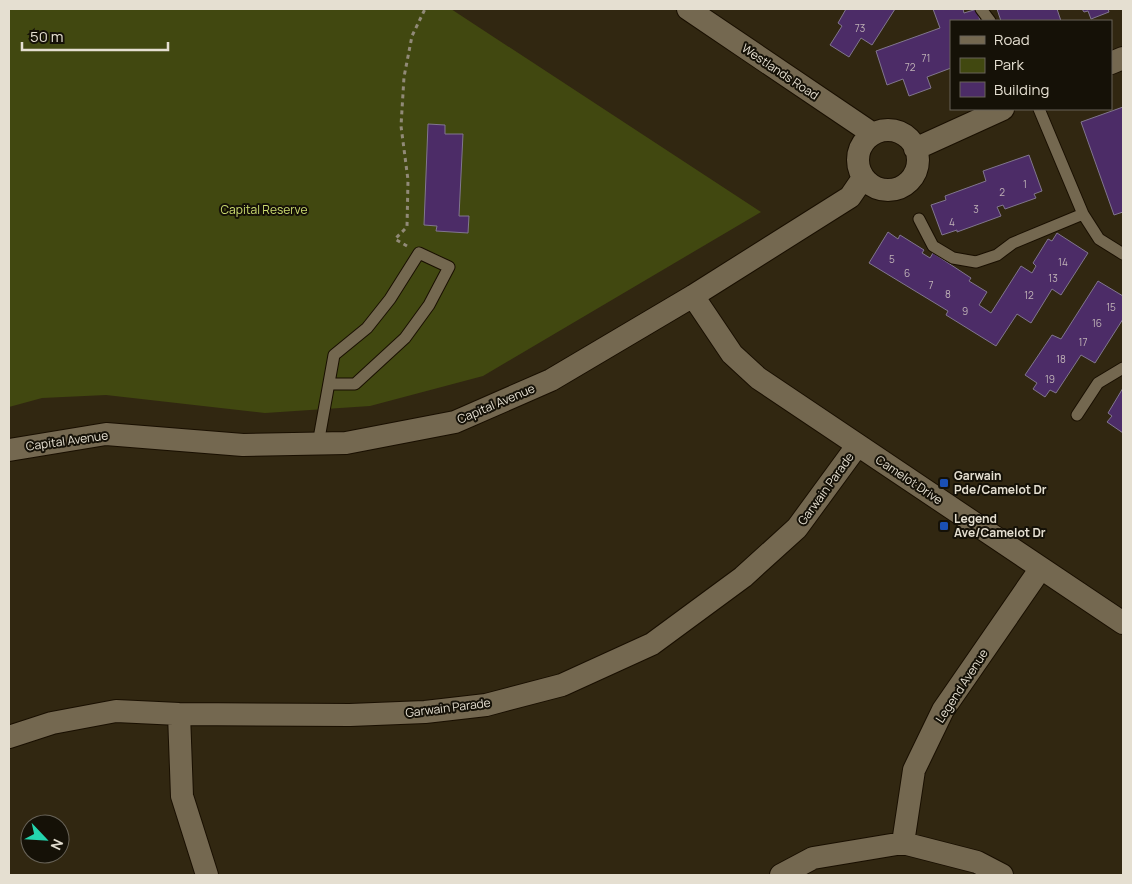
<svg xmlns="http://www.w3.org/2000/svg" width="1132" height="884" font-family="Manrope,sans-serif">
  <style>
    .green { fill: #414810 }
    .building { fill: #4c2c67; stroke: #81768e }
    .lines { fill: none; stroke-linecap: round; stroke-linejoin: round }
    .lane-casing { stroke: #190f00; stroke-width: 13 }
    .street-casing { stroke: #190f00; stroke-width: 24 }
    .path { stroke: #918a78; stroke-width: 3; stroke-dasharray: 4 4; stroke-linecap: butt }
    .lane { stroke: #746850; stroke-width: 11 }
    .street { stroke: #746850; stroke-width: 22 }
    .transit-dot { fill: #1a4fb4; stroke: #151107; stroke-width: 2 }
    .labels { text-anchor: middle; stroke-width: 4; stroke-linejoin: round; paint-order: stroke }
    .number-label { font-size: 10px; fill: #bfb2b6 }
    .street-label { font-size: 12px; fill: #e5dfd1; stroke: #151107 }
    .park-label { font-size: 12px; fill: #ccdc70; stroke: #151107 }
    .poi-label { font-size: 12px; font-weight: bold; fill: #e5dfd1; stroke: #151107; text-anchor: start }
  </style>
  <rect width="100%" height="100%" fill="#312711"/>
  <path class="green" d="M9 9H451L761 212 483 376 370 406 265 413 106 395 42 398 9 407Z"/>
  <path class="building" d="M846 9H895L872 45 861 38 849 57 830 45 842 26 838 23Z
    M933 9H963L964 13 977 9 980 21H951V68L927 77 931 88 909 96 903 79 887 85 876 51 940 28Z
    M997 9H1057L1061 21H1001Z
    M1082 9H1108L1109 12 1091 19 1088 11 1084 12Z
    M1123 107V212L1114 215 1081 122Z
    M428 124 445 125V134H463L459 216H469L468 233 436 231 437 226 424 225Z
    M1029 155 1042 191 1034 194 1036 198 1005 209 1003 205 997 207 1001 216 957 232V230L942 235 931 205 946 200 945 196 986 181 983 171Z
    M888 232 898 239 900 235 924 250 922 253 930 258 933 253 971 278 969 281 987 292 979 305 991 313 1021 266 1032 273 1036 266 1033 263 1048 239 1052 241 1057 233 1088 253 1061 295 1052 289 1031 323 1017 314 996 346 946 315 948 311 869 263Z
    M1098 281 1123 296V319L1095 363 1081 355 1056 393 1050 390 1045 397 1033 389 1037 383 1025 375 1052 335 1061 339Z
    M1123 388V433L1107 422 1112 416 1108 413Z"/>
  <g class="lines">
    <defs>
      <path id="lane" d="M981 9 990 21
        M1039 109 1083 214 1099 239 1123 254
        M919 219 933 246 953 258 976 262 997 255 1013 243 1083 214
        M1077 415 1098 383 1123 368
        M318 444 334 355 367 328 390 299 419 253 449 267 429 305 405 338 355 384H329"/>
      <path id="street" d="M688 9 873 134
        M1111 63 1123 58
        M858 160a30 30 0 1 1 60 0a30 30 0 1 1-60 0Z
        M915 149 1003 109
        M693 296 732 354 758 378 1123 623
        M9 450 106 434 243 445 346 443 455 422 551 380 693 296 850 197 863 178
        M179 714 182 796 207 875
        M9 737 52 723 116 711 179 714 350 715 425 712 486 705 562 685 652 644 743 577 797 528 857 446
        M903 843 914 770 943 710 1041 568
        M781 875 813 858 903 843 977 862 1002 875"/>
    </defs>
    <use href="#lane" class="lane-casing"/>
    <use href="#street" class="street-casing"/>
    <path class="path" d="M407 246 395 239 407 227 408 180 401 126 404 77 412 36 425 9"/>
    <use href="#lane" class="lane"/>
    <use href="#street" class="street"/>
  </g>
  <g class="transit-dot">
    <rect x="939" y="478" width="10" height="10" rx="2.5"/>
    <rect x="939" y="521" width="10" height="10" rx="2.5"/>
  </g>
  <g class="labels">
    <g class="number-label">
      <text x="860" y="32">73</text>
      <text x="926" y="62">71</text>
      <text x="910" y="71">72</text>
      <text x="1025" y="188">1</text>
      <text x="1002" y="196">2</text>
      <text x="976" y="213">3</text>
      <text x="952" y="226">4</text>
      <text x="892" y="263">5</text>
      <text x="1063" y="266">14</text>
      <text x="907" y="277">6</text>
      <text x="1053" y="282">13</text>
      <text x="931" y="289">7</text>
      <text x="948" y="298">8</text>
      <text x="1029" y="299">12</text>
      <text x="1111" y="311">15</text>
      <text x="965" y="315">9</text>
      <text x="1097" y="327">16</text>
      <text x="1083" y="346">17</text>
      <text x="1061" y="363">18</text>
      <text x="1050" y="383">19</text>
    </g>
    <g class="street-label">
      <text transform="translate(780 72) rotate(34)" y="4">Westlands Road</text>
      <text transform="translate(496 404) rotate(-23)" y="4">Capital Avenue</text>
      <text transform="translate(67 441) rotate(-8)" y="4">Capital Avenue</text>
      <text transform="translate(909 480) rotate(34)" y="4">Camelot Drive</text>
      <text transform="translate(826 489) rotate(-54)" y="4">Garwain Parade</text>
      <text transform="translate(962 686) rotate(-57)" y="4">Legend Avenue</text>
      <text transform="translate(448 708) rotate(-7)" y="4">Garwain Parade</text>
    </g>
    <g class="park-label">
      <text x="264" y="214">Capital Reserve</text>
    </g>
    <g class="poi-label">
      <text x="954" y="480">Garwain<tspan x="954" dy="14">Pde/Camelot Dr</tspan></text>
      <text x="954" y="523">Legend<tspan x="954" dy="14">Ave/Camelot Dr</tspan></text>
    </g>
  </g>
  <rect width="1132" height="884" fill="none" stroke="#e5dfd1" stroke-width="20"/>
  <rect x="950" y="20" width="162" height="90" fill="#151107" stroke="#686358"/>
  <rect x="960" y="36" width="25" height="8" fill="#746850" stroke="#686358"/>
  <text x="994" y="45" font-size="15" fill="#e5dfd1">Road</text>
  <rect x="960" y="58" width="25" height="15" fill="#414810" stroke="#686358"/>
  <text x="994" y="70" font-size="15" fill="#e5dfd1">Park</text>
  <rect x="960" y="82" width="25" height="15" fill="#4c2c67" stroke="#686358"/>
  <text x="994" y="95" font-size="15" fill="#e5dfd1">Building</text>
  <g transform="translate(45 839) rotate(115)"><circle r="24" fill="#151107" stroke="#686358"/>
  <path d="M0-4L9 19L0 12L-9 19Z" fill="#24d5ae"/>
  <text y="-8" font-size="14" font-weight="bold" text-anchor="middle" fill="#e5dfd1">N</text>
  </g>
  <path d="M22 42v8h146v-8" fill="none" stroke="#e5dfd1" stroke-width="2.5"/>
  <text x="30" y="42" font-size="15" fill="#e5dfd1" stroke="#151107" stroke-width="4" paint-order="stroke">50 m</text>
</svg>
